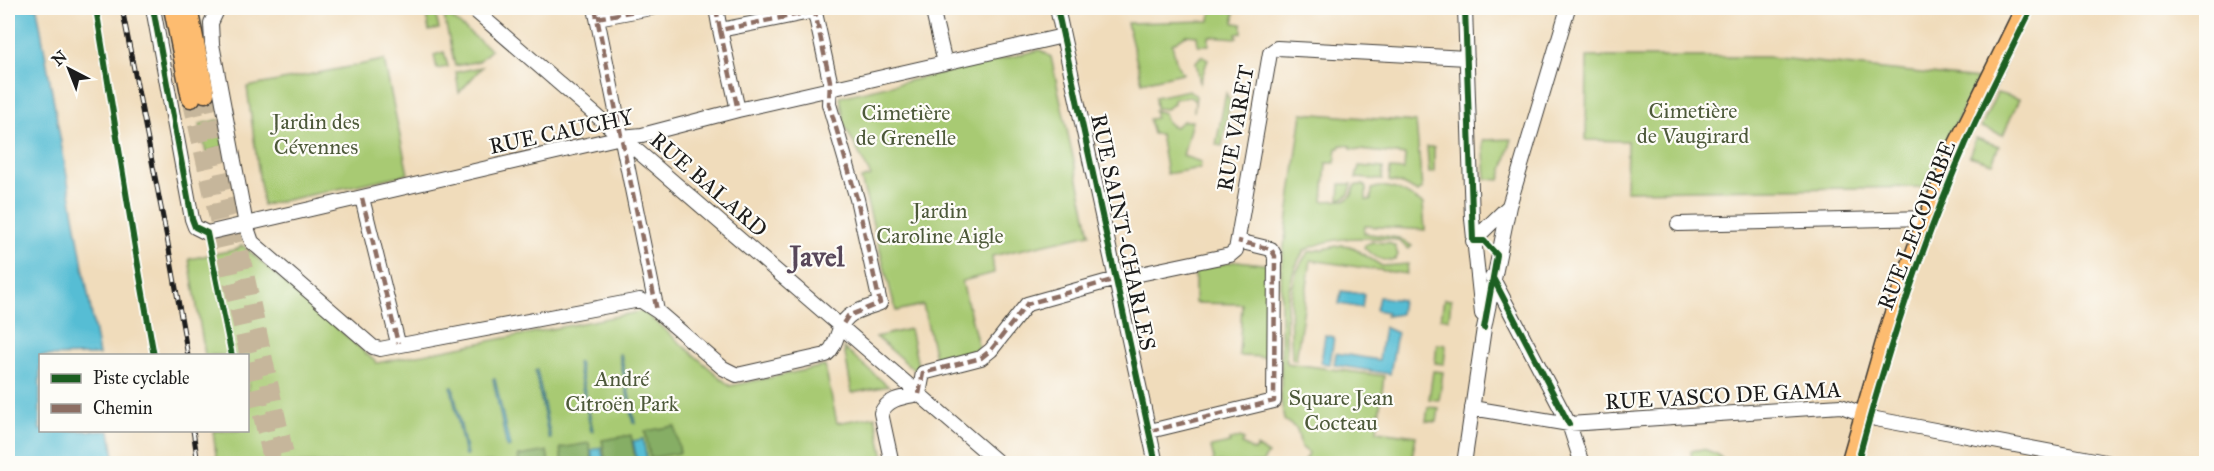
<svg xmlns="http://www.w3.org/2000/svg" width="2214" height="471" font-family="'IM FELL Great Primer',serif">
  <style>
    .green { fill: #a8ca73; stroke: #627348; stroke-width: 1.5 }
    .forest { fill: #86ae65; stroke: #516540; stroke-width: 1.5 }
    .water { fill: #56bdd4; stroke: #396c78; stroke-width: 1.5 }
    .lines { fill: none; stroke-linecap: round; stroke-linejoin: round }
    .major-tunnel { stroke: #c6b69b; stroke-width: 18; stroke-dasharray: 18 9; stroke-linecap: butt }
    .minor-casing { stroke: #3c3934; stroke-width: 16 }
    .major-casing { stroke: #3c3934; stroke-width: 21 }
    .minor { stroke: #fff; stroke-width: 14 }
    .major { stroke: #fdbc6f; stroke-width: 18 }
    .rail-casing { stroke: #1c1c1c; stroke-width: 5 }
    .rail { stroke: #fdfcf7; stroke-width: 3; stroke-dasharray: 9; stroke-linecap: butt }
    .quiet { stroke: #8d6e63; stroke-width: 4.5; stroke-dasharray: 9 4.5; stroke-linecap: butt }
    .cycleway-casing { stroke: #fdfcf7; stroke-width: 10 }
    .cycleway { stroke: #1b5e20; stroke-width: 6 }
    .labels { text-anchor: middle; stroke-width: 4.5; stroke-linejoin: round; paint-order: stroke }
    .park-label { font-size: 22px; fill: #4d593a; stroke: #fdfcf7 }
    .street-label { font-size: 22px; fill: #1c1c1c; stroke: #fdfcf7 }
    .district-label { font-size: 28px; font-weight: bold; fill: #58485a; stroke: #fdfcf7 }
  </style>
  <rect width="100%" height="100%" fill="#fdfcf7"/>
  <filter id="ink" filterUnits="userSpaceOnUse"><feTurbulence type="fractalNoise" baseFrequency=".0167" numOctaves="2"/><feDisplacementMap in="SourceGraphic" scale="12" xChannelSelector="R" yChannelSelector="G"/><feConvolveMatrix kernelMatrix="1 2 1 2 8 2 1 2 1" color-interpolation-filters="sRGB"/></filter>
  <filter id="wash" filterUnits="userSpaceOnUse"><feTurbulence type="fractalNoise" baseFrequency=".008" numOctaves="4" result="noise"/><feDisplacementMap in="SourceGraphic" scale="24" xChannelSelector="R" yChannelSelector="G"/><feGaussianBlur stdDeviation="1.35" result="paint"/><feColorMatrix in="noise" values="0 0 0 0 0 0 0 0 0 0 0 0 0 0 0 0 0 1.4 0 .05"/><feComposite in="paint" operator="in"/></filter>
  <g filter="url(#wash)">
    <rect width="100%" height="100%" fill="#f0dcbb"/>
    <path class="green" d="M425 8H434L439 29 429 31Z
      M1211 8H1234V23L1242 24V33L1236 34 1237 38 1209 36V45H1198L1197 36 1186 35 1172 44 1177 65 1183 73 1142 82 1127 23 1210 21Z
      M443 11 491 50 479 61 455 66Z
      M1040 50 1051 57 1090 234 992 256 994 273 962 281 979 349 936 361 923 305 896 311 861 179 871 176 842 121 844 119 840 97Z
      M444 52 448 67 437 69 434 55Z
      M1201 56 1208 59 1200 83 1196 62Z
      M1587 57H1768L1978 79 1955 125 1931 187 1626 191 1627 141 1586 140Z
      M384 60 408 174 263 205 247 87Z
      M482 67 459 93 456 72Z
      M1189 90 1196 96 1194 112 1195 101 1190 97 1174 99V104L1166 109 1156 108 1155 97Z
      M1226 93 1230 101 1222 146 1216 145Z
      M1997 93 2019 99 2003 135 1981 127Z
      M1154 110 1164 113C1165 121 1168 125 1175 127L1183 121H1192L1183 156 1201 162 1200 168 1167 174 1160 134H1153L1149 119 1156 118Z
      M1302 113 1416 122 1422 189 1418 192 1402 184 1389 181 1390 169 1404 170 1405 155 1351 149V146L1341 145 1340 148H1337L1335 163H1326L1323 201 1346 200 1352 195 1355 185H1364L1366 188V200H1371L1372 189C1391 181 1409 196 1423 204L1425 230 1365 226 1364 233 1399 238 1412 246 1408 249 1398 240C1367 237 1332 235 1304 251 1282 282 1287 327 1286 363L1384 376 1377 431 1416 436 1411 463H1305L1304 460 1309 453 1301 447 1297 429 1284 420 1281 399V269Z
      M219 120 224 147 206 153 200 124Z
      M1976 138 1999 146 1992 163 1969 156Z
      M1512 139 1500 180 1486 179 1483 140Z
      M1427 147H1434V172L1429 173Z
      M1359 166 1383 168 1382 180 1356 178Z
      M1340 184H1352L1349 194 1344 198 1339 199Z
      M1372 242 1389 243 1395 246 1398 255 1395 260C1382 263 1374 256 1364 248L1365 245Z
      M242 245 377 363 643 311 730 386 825 366 837 423 875 416 885 463H217L213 431 248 430V356L205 355 189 259 238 249Z
      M1342 245 1350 246 1382 266 1408 264 1406 274 1311 260 1296 360 1292 359C1291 325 1284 279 1309 252Z
      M1237 261 1270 265 1269 357 1239 356 1242 304 1195 303V270Z
      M1444 299 1451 300 1449 319 1441 318Z
      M910 329 920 375 876 337Z
      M1437 344 1446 345 1444 364 1435 363Z
      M844 348 888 386 852 393Z
      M1433 371 1443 372 1439 400 1429 399Z
      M1428 407 1439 408 1437 422 1426 421Z
      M1240 438 1244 440 1242 444 1254 451 1257 447 1268 454 1262 463H1212L1214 459 1211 447 1230 443V440Z
      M1703 449 1717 454 1726 463H1677H1692L1691 451Z"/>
    <path class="forest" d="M675 426 680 453 650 458 645 431Z
      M631 435 636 462 606 463 602 440Z
      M589 443 593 463H562L560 448Z
      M547 451 549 463H519L518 456Z"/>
    <path class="water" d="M8 8H37L99 355 40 356V430L110 431 115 463H8Z
      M1341 291 1364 294 1362 308 1339 304Z
      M1379 297 1402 300 1400 314 1386 316 1387 312 1376 310Z
      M1384 327 1397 333 1390 374 1334 365 1336 353 1379 360Z
      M1325 335 1334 337 1330 364 1321 363Z
      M619 354H621L635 423H633Z
      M579 362 593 431H591L577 363Z
      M537 370 551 439H549L535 371Z
      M493 379H495L510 447 507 448Z
      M451 387H453L467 455 465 456Z
      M643 439 647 460 637 462 633 441Z
      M601 447 604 463H594L591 450Z"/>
  </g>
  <g filter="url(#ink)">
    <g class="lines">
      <path class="major-tunnel" d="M205 93 287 464
        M191 98 273 464"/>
      <defs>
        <path id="minor" d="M153 8 192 219 195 227 207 233 621 137 642 135 738 110 1063 36
          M218 8 211 23 212 44 246 225 252 242 373 347 380 349 640 300 657 311 723 368 737 375 826 355C838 346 836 327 848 317 855 310 870 307 880 303L857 199 829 104 830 81 814 8
          M472 8 1000 464
          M595 8 657 311
          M716 8 720 30 815 11
          M932 8 945 63
          M1057 8 1156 464
          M1465 8 1472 219 1482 314
          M597 18 651 8
          M720 30 738 110
          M362 198 398 343
          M1678 224 1928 218
          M1473 241 1509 206
          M1492 277 1569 424 1582 464
          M1472 408 1569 424 1841 406 1876 419 2116 464
          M1150 431 1274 401 1275 256 1271 249 1238 241
          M892 464 881 413C888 398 904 397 919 394L923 373 981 358 991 350 1027 304 1116 279 1230 255 1236 250 1270 53 1277 48 1467 58
          M1464 464 1484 328 1509 206 1568 8"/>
        <path id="major" d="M173 8 191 98
          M188 8 205 93
          M1850 464 1891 322 1921 236 1958 144 2025 8"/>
      </defs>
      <use href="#minor" class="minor-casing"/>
      <use href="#major" class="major-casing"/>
      <use href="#minor" class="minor"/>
      <use href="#major" class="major"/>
      <defs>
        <path id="rail" d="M122 8 167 238 188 356
          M193 430 198 464"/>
      </defs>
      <use href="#rail" class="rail-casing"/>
      <use href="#rail" class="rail"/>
      <path class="quiet" d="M595 8 657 311
        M716 8 720 30 815 11
        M814 8 830 81 829 104 857 199 880 303 848 316 841 327
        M597 18 651 8
        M720 30 738 110
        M362 198 398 343
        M919 394 923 373 981 358 991 350 1027 304 1116 279
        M1150 431 1274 401 1275 256 1271 249 1238 241"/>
      <defs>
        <path id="cycleway" d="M96 8 135 248 154 356
          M153 8 192 219 195 227 207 233 232 356
          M1057 8 1156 464
          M1465 8 1473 241H1484L1497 255 1484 328
          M1493 278 1569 424
          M1857 464C1886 355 1921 246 1966 143 1986 97 2010 53 2032 8"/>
      </defs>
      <use href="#cycleway" class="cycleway-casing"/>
      <use href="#cycleway" class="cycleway"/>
    </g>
  </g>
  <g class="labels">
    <g class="park-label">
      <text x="1693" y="118">Cimetière<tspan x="1693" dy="25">de Vaugirard</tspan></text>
      <text x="906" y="120">Cimetière<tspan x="906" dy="25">de Grenelle</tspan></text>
      <text x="316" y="129">Jardin des<tspan x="316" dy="25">Cévennes</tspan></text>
      <text x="940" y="218">Jardin<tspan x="940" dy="25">Caroline Aigle</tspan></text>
      <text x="622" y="386">André<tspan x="622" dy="25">Citroën Park</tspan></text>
      <text x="1341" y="405">Square Jean<tspan x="1341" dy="25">Cocteau</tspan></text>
    </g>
    <g class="street-label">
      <text transform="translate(1235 128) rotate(-80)" y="8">RUE VARET</text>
      <text transform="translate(561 131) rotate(-12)" y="8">RUE CAUCHY</text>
      <text transform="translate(709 184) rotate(41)" y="8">RUE BALARD</text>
      <text transform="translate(1916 225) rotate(-69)" y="8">RUE LECOURBE</text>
      <text transform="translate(1124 232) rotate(78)" y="8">RUE SAINT-CHARLES</text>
      <text transform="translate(1723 395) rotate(-3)" y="8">RUE VASCO DE GAMA</text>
    </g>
    <g class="district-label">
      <text x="817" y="266">Javel</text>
    </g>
  </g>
  <rect width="2214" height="471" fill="none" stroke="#fdfcf7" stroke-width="30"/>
  <rect x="39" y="354" width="210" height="78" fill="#fdfcf7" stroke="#a3a29f" stroke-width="1.5"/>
  <rect x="51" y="374" width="30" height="9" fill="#1b5e20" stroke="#a3a29f" stroke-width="1.5"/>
  <text x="93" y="384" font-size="18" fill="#1c1c1c">Piste cyclable</text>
  <rect x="51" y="404" width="30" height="9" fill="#8d6e63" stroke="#a3a29f" stroke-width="1.5"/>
  <text x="93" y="414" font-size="18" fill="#1c1c1c">Chemin</text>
  <g transform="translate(69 69) rotate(318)" stroke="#fdfcf7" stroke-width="4.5" paint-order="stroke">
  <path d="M0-4.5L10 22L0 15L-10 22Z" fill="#1c1c1c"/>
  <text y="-9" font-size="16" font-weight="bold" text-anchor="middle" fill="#1c1c1c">N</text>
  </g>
</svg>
